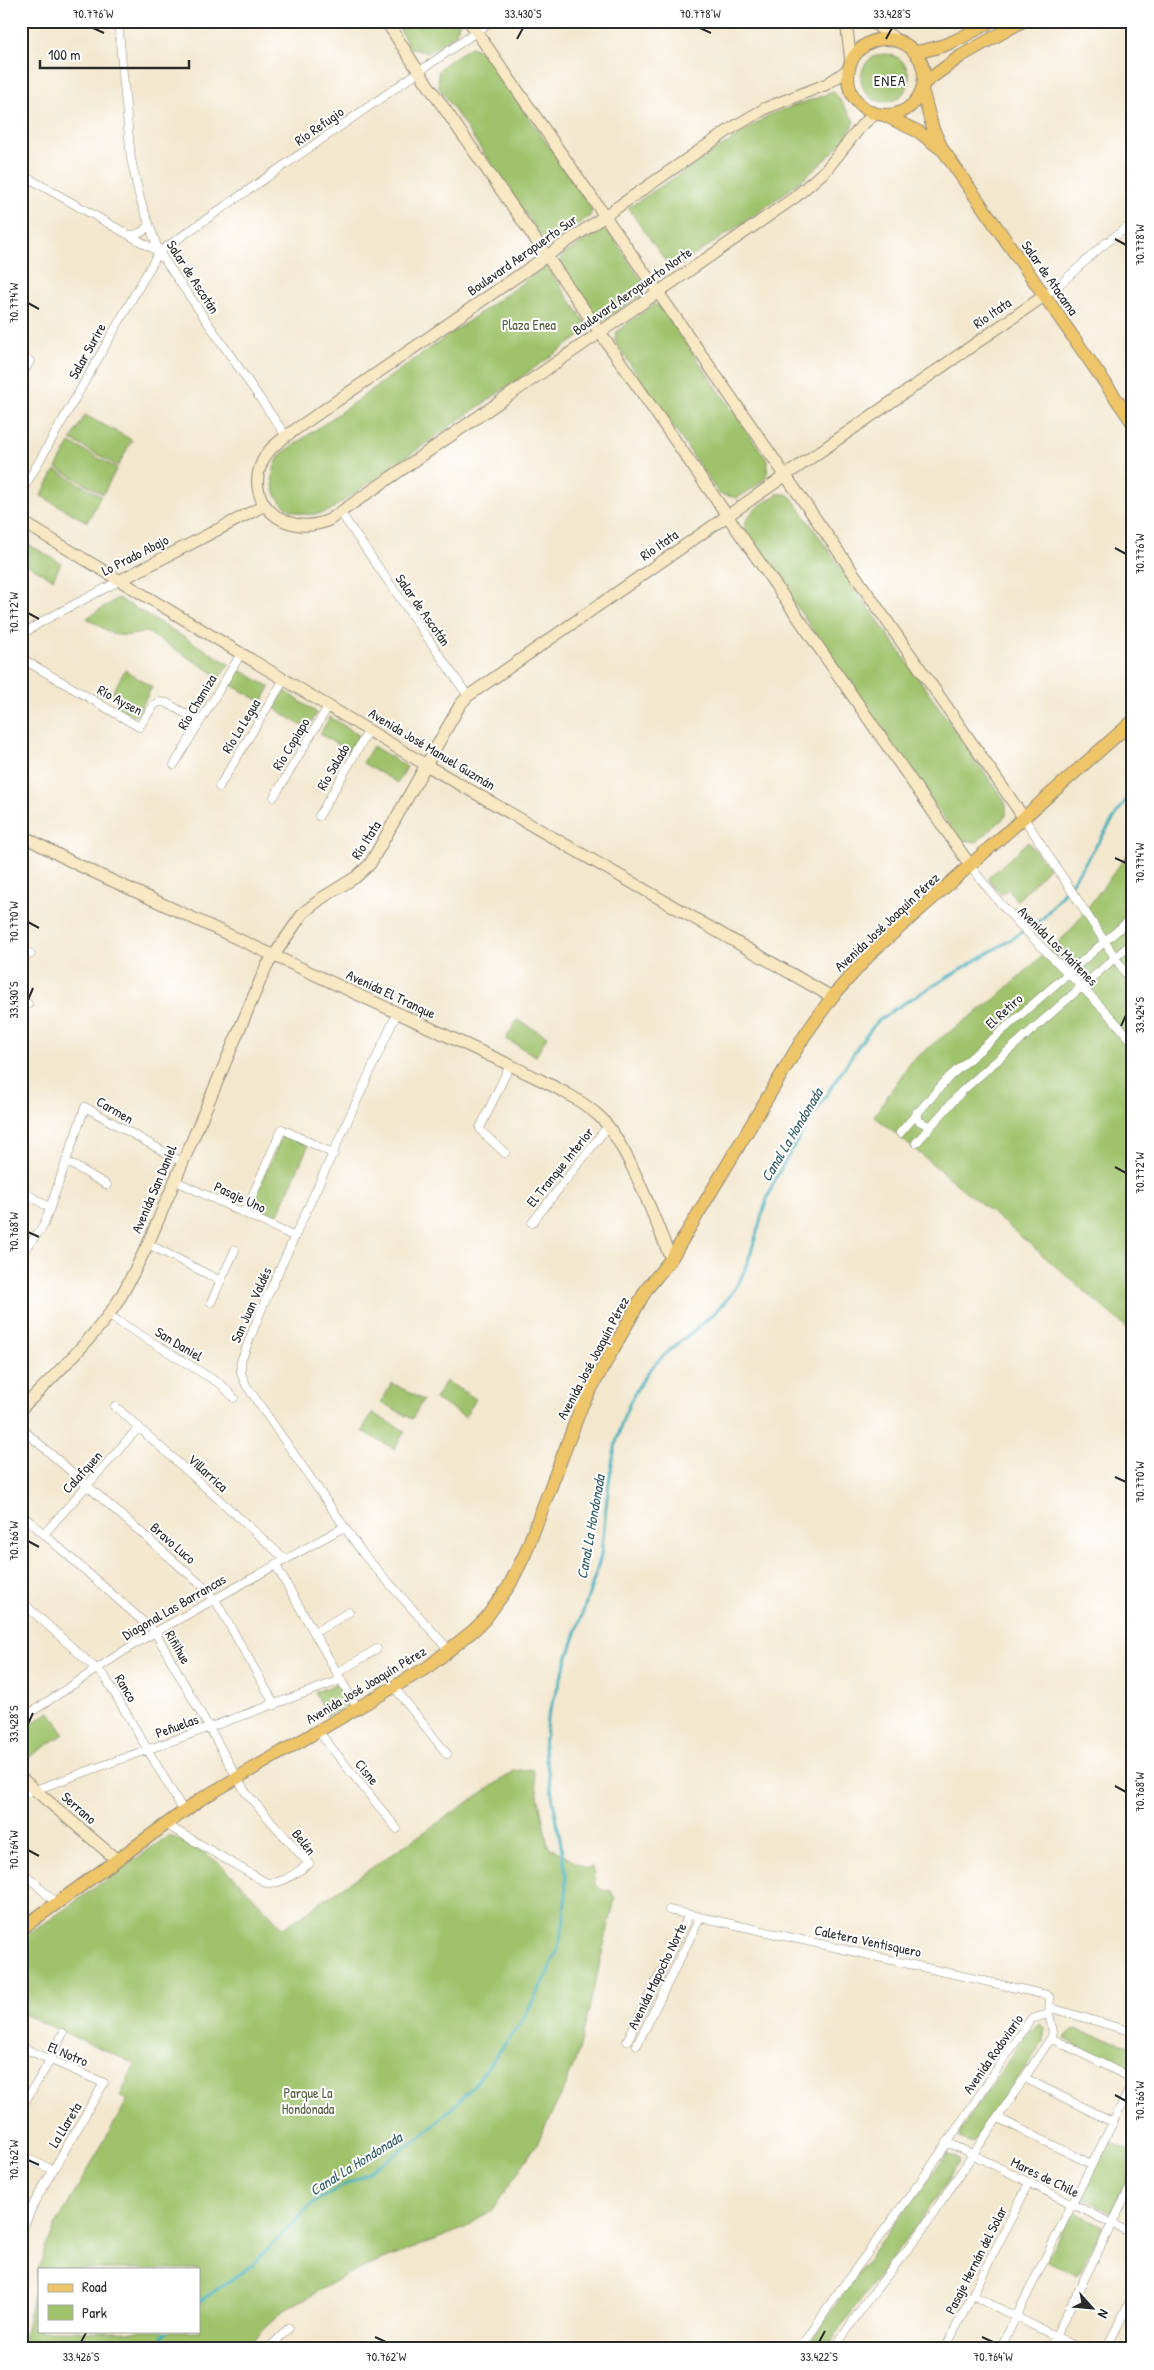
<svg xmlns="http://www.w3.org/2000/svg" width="1154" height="2370" font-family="'Patrick Hand',sans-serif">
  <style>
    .green { fill: #9fc26b; stroke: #65764b; fill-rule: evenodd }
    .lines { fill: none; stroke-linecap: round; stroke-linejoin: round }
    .stream { stroke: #3eadbb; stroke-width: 3 }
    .street-casing { stroke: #8f897c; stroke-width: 9 }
    .secondary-casing { stroke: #8f897c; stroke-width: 13 }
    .primary-casing { stroke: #8f897c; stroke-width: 14 }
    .street { stroke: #fff; stroke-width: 8 }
    .secondary { stroke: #f8e8c3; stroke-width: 11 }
    .primary { stroke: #eec569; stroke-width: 12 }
    .ticks { fill: none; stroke: #2b2b2b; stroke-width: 2 }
    .labels { text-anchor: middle; stroke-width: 4; stroke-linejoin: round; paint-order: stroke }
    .street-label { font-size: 14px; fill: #2b2b2b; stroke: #fff }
    .park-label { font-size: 14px; fill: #546041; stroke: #fff }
    .neighbourhood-label { font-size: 15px; letter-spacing: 1px; fill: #2b2b2b; stroke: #fff }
    .water-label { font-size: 15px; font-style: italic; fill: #335f65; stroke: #fff }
    .neatline { fill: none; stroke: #2b2b2b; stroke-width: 2 }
    .ticks-label { font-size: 12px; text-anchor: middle; fill: #2b2b2b }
  </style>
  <rect width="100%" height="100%" fill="#fff"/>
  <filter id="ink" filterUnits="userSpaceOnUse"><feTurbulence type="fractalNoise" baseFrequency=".02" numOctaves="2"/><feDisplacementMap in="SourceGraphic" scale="10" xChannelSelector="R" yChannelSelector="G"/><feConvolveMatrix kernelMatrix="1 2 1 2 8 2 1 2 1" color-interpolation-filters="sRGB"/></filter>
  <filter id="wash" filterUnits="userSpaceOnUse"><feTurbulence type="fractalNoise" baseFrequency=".0096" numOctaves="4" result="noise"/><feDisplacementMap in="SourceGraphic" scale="20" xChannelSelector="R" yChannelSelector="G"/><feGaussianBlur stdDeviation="1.12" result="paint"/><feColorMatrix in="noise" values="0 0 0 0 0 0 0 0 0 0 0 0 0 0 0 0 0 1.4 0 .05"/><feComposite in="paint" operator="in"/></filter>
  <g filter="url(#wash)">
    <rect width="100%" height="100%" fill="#f3e7ce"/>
    <path class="green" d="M395 21H460L455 35 428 53 410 48Z
      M471 47 484 52 592 209 590 216 554 241H544L439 88 438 72 443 65Z
      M861 78a24 24 0 1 1 48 0a24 24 0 1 1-48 0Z
      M833 92 836 94 854 121C842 164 712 243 672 270L628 208 771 114Z
      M602 229 611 235 645 285 644 291 640 295 604 320 594 316 560 264 563 255Z
      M546 266 590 329 329 511C289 525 258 493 280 455Z
      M654 304 661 307 767 460C773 481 752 488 737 498L719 494 615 342 616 332Z
      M85 415 132 440 118 466 71 440Z
      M70 443 117 468 103 494 56 468Z
      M55 470 101 496 87 522 41 496Z
      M777 494H786L792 498 1002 797 1006 805V816L977 842 963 840 955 834 746 534C739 514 764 504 777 494Z
      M21 540 61 563 53 579 21 561Z
      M118 598 229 664 220 677 147 632C115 639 114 635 87 618Z
      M125 670 152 687 137 715H132L117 707 122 699 112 693Z
      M240 670 270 687 262 702 231 685Z
      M285 691 317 713 307 729 274 708Z
      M330 717 360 736 350 752 320 734Z
      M373 746 407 767 398 783 363 763Z
      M1028 842 1049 868 1017 901 1008 889 1001 895 988 878Z
      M1133 847V1333L1031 1245 874 1116 910 1063 938 1040 995 999 1070 931Z
      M517 1020 547 1036 536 1056 506 1039Z
      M283 1134 308 1146 276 1218 250 1206Z
      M446 1381 476 1399 465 1417 435 1399Z
      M392 1383 423 1400 412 1419 381 1402Z
      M372 1413 405 1431 395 1449 362 1431Z
      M338 1684 351 1703 327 1717 315 1692Z
      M50 1712 64 1734 25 1760 21 1754V1731Z
      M533 1769 548 1846 585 1868 592 1867 595 1884 602 1890 611 1891 615 1899 579 2051 564 2089 535 2147 493 2209 465 2228 350 2273 283 2311 258 2334 247 2349H22L37 2273 45 2249 55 2227 127 2101 120 2096 135 2064 21 2013V1940L168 1836C216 1848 250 1895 283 1928L514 1771ZM39 2269H199V2331H39Z
      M1040 2024 1044 2028V2041L977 2137 972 2143 960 2138 961 2129 1028 2032Z
      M1075 2030 1133 2046V2067L1129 2073 1064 2039 1070 2032Z
      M1108 2140 1133 2153V2169L1110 2212 1078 2195Z
      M947 2154 959 2159V2163C918 2228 869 2286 826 2349H806L849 2285Z
      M1072 2210 1103 2226 1077 2276 1046 2260Z"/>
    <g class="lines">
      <path class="stream" d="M199 2302 252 2265 314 2202 369 2172 418 2139 455 2105 474 2085 522 2021 546 1977 557 1952 563 1926 566 1893 565 1868 544 1748 547 1719 596 1573 601 1555C609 1490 609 1412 657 1362 684 1335 722 1315 740 1280 756 1249 759 1212 775 1180 800 1132 832 1087 861 1042L876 1023 896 1008 1015 937 1043 918 1075 878 1133 789
        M157 2349 167 2331"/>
    </g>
  </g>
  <g filter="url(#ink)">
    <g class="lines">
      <defs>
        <path id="street" d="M118 21 131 159 140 199 159 252 286 436
          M21 174 159 252
          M130 236 142 232 149 225
          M1044 296 1058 286 1102 246 1133 223
          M21 377 30 361
          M21 493 159 252 492 21
          M340 512 468 696
          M21 635 43 621 121 580
          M21 658 139 727 154 705 160 702 167 703 200 722
          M174 765 242 652
          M219 787 285 678
          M274 797 329 705
          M319 816 369 730
          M1024 818 1133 985
          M970 865C1017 931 1081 980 1133 1042
          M21 948 31 954
          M21 1001 28 1004
          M397 1013 262 1308 241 1361V1373L246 1385 364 1555 450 1651
          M917 1112 919 1121 929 1126
          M900 1133 949 1077 1133 917
          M916 1143 962 1091 1133 942
          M505 1153 482 1132 480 1128 510 1065
          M66 1161 107 1185
          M174 1180 295 1237
          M21 1190 50 1208
          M245 1212 282 1129 334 1154
          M532 1223 608 1126
          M148 1244 221 1281
          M21 1255 44 1225 85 1107 182 1162
          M211 1302 235 1250
          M108 1315 222 1385 234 1398
          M115 1406 285 1559
          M21 1428 206 1589 217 1603 275 1705
          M21 1514 155 1632 246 1793 309 1864C295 1873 284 1884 267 1883L165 1824
          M44 1534 139 1427
          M275 1564 357 1708
          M21 1601 105 1677 183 1810
          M314 1633 349 1612
          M337 1673 377 1649
          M394 1687 447 1754
          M21 1719 136 1643 344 1527
          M318 1731 397 1829
          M21 1795 341 1680
          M21 1870 57 1904
          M669 1910 1047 1995 1050 1998 1049 2014 1053 2032 1051 2038 919 2235 866 2302 834 2349
          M1051 2008 1133 2032
          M1051 2038 1133 2079
          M627 2041 689 1915
          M637 2045 700 1918
          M21 2047 104 2083 35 2201 21 2233
          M1025 2078 1112 2122
          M21 2108 50 2061 63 2033
          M998 2118 1091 2164
          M947 2142 1133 2234
          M21 2156 53 2170
          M972 2295 1081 2349
          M268 2349 289 2328
          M801 2349 832 2301 926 2174 1031 2019 1049 2014
          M945 2349 1029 2183
          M1000 2349 1133 2082
          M1049 2349 1133 2182
          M1106 2349 1133 2295"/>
        <path id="secondary" d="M386 21 419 72 970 865
          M469 21 1024 818
          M846 21 851 62
          M871 21 899 42
          M849 69 827 84 766 108 732 128 286 436C279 442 271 447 266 455 238 499 285 540 329 520L794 198 826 170 862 125 875 114
          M21 521 426 765 832 997
          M121 580 265 505
          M21 835 74 863 510 1065C540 1080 574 1094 599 1116 627 1142 656 1223 671 1259
          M21 1409C54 1376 88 1344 115 1306 128 1286 137 1265 148 1244L266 967 303 913 322 898 356 877 370 864 460 705 468 696 1044 296
          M21 1778 117 1860"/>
        <path id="primary" d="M848 77a38 38 0 1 1 76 0a38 38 0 1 1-76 0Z
          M914 52C944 49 966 36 991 21
          M924 83 961 56 1023 21
          M922 90 933 129 943 150 1133 423
          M886 116 919 132 941 149
          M21 1929 201 1799 428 1667 474 1630 486 1618 509 1586 525 1554 582 1405 646 1290 671 1259 805 1035 832 997 872 952 1133 721"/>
      </defs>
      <use href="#street" class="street-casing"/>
      <use href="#secondary" class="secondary-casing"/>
      <use href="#primary" class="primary-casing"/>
      <use href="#street" class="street"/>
      <use href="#secondary" class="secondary"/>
      <use href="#primary" class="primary"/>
    </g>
  </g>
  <path class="ticks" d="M93 28 104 33M700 28 711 33M517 39 523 28M886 39 892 28M1115 239 1126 245M28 303 39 309M1115 548 1126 554M28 613 39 619M1115 858 1126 863M28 922 39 928M28 1000 33 988M1121 1026 1126 1015M1115 1167 1126 1173M28 1232 39 1237M1115 1477 1126 1482M28 1541 39 1547M28 1724 33 1713M1115 1786 1126 1792M28 1850 39 1856M1115 2095 1126 2101M28 2160 39 2165M375 2337 386 2342M982 2337 993 2342M81 2342 87 2331M819 2342 825 2331"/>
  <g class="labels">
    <g class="street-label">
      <text transform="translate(319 126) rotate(-35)" y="5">Río Refugio</text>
      <text transform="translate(522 255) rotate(-35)" y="5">Boulevard Aeropuerto Sur</text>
      <text transform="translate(193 277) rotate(57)" y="5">Salar de Ascotán</text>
      <text transform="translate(1050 278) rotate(55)" y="5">Salar de Atacama</text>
      <text transform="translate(632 291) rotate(-35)" y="5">Boulevard Aeropuerto Norte</text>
      <text transform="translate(992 313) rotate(-35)" y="5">Río Itata</text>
      <text transform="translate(87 351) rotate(-61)" y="5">Salar Surire</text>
      <text transform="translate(659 545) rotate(-35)" y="5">Río Itata</text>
      <text transform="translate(135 555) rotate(-27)" y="5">Lo Prado Abajo</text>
      <text transform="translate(423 610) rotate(55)" y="5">Salar de Ascotán</text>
      <text transform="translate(120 700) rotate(28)" y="5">Río Aysen</text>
      <text transform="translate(197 702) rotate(-59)" y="5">Río Chamiza</text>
      <text transform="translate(241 726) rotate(-59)" y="5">Río La Legua</text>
      <text transform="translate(291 744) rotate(-59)" y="5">Río Copiapo</text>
      <text transform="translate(432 749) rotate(31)" y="5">Avenida José Manuel Guzmán</text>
      <text transform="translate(333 767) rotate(-60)" y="5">Río Salado</text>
      <text transform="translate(366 840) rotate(-58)" y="5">Río Itata</text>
      <text transform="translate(887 922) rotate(-43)" y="5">Avenida José Joaquín Pérez</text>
      <text transform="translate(1058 946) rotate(45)" y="5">Avenida Los Maitenes</text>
      <text transform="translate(391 994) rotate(25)" y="5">Avenida El Tranque</text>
      <text transform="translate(1004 1011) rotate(-42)" y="5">El Retiro</text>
      <text transform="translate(115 1110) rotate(30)" y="5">Carmen</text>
      <text transform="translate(560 1167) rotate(-51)" y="5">El Tranque Interior</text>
      <text transform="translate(154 1189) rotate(-67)" y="5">Avenida San Daniel</text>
      <text transform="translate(240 1197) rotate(25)" y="5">Pasaje Uno</text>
      <text transform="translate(251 1305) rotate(-66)" y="5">San Juan Valdés</text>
      <text transform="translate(179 1344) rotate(31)" y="5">San Daniel</text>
      <text transform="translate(593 1358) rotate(-62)" y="5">Avenida José Joaquín Pérez</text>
      <text transform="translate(82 1472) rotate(-48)" y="5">Calafquen</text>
      <text transform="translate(208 1473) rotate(42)" y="5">Villarrica</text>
      <text transform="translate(173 1543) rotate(41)" y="5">Bravo Luco</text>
      <text transform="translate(174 1607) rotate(-30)" y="5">Diagonal Las Barrancas</text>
      <text transform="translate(178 1647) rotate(60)" y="5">Riñihue</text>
      <text transform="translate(366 1685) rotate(-31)" y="5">Avenida José Joaquín Pérez</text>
      <text transform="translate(126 1688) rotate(59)" y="5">Ranco</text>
      <text transform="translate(177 1726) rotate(-20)" y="5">Peñuelas</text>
      <text transform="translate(367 1772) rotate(51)" y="5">Cisne</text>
      <text transform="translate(79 1808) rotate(41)" y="5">Serrano</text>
      <text transform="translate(304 1842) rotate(52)" y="5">Belén</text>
      <text transform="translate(868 1941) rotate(12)" y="5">Caletera Ventisquero</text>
      <text transform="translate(657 1976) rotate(-64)" y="5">Avenida Mapocho Norte</text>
      <text transform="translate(68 2054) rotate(23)" y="5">El Notro</text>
      <text transform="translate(993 2054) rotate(-55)" y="5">Avenida Rodoviario</text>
      <text transform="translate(65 2125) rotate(-59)" y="5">La Llareta</text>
      <text transform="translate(1045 2177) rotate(26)" y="5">Mares de Chile</text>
      <text transform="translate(976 2260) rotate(-63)" y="5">Pasaje Hernán del Solar</text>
    </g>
    <g class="park-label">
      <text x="529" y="330">Plaza Enea</text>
      <text x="308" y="2098">Parque La<tspan x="308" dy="16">Hondonada</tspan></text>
    </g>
    <g class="neighbourhood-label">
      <text x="890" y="86">ENEA</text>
    </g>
    <g class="water-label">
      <text transform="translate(792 1135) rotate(-59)" y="5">Canal La Hondonada</text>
      <text transform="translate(591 1527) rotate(-80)" y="5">Canal La Hondonada</text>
      <text transform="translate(356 2164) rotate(-32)" y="5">Canal La Hondonada</text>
    </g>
  </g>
  <rect width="1154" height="2370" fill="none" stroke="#fff" stroke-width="55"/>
  <rect x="38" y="2268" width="162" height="65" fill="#ffffff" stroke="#aaaaaa"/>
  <rect x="48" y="2284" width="25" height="8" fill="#eec569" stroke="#aaaaaa"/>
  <text x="82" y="2292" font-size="15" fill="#2b2b2b">Road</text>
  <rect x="48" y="2305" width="25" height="15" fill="#9fc26b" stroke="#aaaaaa"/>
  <text x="82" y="2318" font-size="15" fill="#2b2b2b">Park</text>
  <g transform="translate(1092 2308) rotate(117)" stroke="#ffffff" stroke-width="4" paint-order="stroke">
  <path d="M0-4L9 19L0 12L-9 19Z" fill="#2b2b2b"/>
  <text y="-8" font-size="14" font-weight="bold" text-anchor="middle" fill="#2b2b2b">N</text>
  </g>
  <path d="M40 60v8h149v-8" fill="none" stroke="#2b2b2b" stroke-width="2.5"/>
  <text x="48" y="60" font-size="15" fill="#2b2b2b" stroke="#ffffff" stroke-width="4" paint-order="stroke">100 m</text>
  <rect x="28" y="28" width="1098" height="2314" class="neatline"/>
  <g class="ticks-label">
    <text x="93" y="18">70.776°W</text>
    <text x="523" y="18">33.430°S</text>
    <text x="700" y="18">70.778°W</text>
    <text x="892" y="18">33.428°S</text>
    <text transform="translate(1140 245) rotate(-90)" y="4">70.778°W</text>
    <text transform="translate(14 303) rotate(-90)" y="4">70.774°W</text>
    <text transform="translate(1140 554) rotate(-90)" y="4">70.776°W</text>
    <text transform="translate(14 613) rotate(-90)" y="4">70.772°W</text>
    <text transform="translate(1140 863) rotate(-90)" y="4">70.774°W</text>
    <text transform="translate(14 922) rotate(-90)" y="4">70.770°W</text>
    <text transform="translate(14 1000) rotate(-90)" y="4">33.430°S</text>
    <text transform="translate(1140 1015) rotate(-90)" y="4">33.424°S</text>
    <text transform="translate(1140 1173) rotate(-90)" y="4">70.772°W</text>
    <text transform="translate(14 1232) rotate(-90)" y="4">70.768°W</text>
    <text transform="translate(1140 1482) rotate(-90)" y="4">70.770°W</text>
    <text transform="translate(14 1541) rotate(-90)" y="4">70.766°W</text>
    <text transform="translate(14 1724) rotate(-90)" y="4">33.428°S</text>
    <text transform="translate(1140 1792) rotate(-90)" y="4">70.768°W</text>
    <text transform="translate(14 1850) rotate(-90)" y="4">70.764°W</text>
    <text transform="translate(1140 2101) rotate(-90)" y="4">70.766°W</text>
    <text transform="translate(14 2160) rotate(-90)" y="4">70.762°W</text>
    <text x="81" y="2361">33.426°S</text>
    <text x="386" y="2361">70.762°W</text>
    <text x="819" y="2361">33.422°S</text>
    <text x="993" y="2361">70.764°W</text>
  </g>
</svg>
